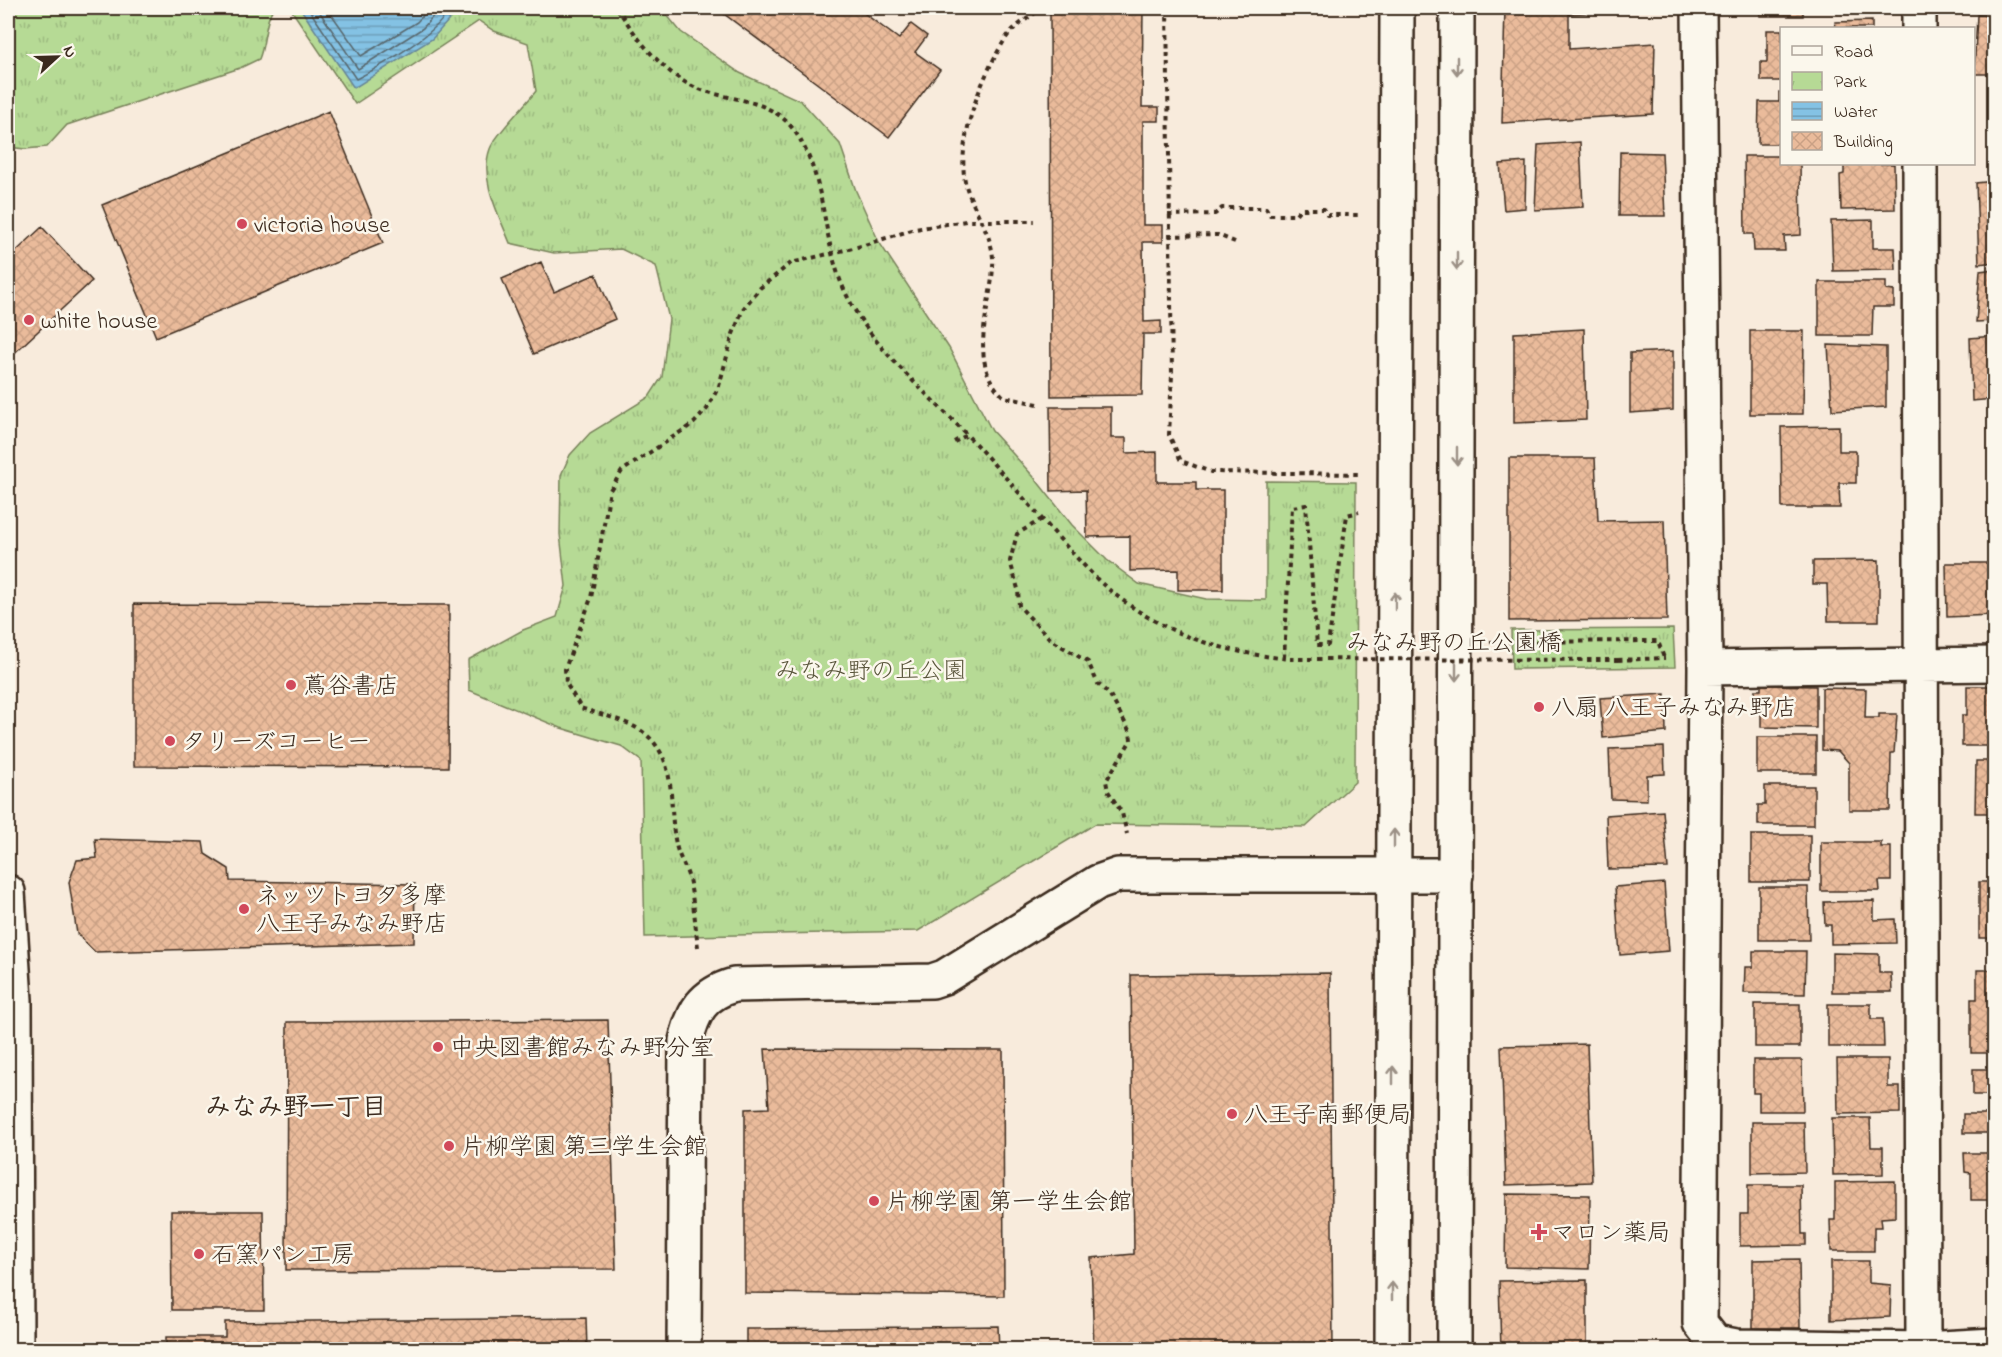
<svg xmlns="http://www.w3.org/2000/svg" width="2002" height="1357" font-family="'Indie Flower','Klee One',sans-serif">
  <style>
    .park { fill: url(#park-tufts); stroke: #78825a; stroke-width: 1.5 }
    .water { fill: url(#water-rules); stroke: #678595; stroke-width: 1.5 }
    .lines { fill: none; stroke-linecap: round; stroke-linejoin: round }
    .shore { stroke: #58676d; stroke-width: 1.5 }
    .building { fill: url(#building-cross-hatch); stroke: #3b2a1e; stroke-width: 1.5 }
    .street-casing { stroke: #3b2a1e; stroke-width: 38 }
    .secondary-casing { stroke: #3b2a1e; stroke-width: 38 }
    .path { stroke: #3b2a1e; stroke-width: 4; stroke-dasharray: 4.5 4.5; stroke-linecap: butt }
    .street { stroke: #fbf7ec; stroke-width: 33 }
    .secondary { stroke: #fbf7ec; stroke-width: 33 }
    .path-bridge { stroke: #3b2a1e; stroke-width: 4; stroke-dasharray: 4.5 4.5; stroke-linecap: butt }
    .oneway { stroke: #9b9085 }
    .poi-dot { fill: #d1495b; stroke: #fbf7ec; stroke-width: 2 }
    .labels { text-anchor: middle; stroke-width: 5; stroke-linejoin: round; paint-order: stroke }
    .poi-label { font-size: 24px; fill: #3b2a1e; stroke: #fbf7ec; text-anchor: start }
    .street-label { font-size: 24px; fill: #3b2a1e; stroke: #fbf7ec }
    .park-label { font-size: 24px; fill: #5a563c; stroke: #fbf7ec }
    .neighbourhood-label { font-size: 26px; font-weight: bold; fill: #3b2a1e; stroke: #fbf7ec }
  </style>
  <defs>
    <pattern id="park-tufts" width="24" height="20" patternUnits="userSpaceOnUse" patternTransform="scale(1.5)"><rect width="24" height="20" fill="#b6da95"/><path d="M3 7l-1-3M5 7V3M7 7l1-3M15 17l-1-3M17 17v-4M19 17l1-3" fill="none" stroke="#9dbb80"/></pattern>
    <pattern id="water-rules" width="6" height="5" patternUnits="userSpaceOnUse" patternTransform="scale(1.5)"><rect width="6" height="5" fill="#84c2e4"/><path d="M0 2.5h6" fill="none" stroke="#6d9eb8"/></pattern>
    <pattern id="building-cross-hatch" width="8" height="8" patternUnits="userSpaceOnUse" patternTransform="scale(1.5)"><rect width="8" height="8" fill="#eabb9b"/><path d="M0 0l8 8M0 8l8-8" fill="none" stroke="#caa185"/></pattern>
  </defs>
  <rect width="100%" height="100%" fill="#f8ebdc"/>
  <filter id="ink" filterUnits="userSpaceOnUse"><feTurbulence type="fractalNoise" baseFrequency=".0167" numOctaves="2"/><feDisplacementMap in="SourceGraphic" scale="12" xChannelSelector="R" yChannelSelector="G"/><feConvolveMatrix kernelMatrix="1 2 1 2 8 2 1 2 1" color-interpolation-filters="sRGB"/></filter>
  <g filter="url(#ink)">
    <path class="park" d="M8 8H273C264 23 266 42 259 59L240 68 67 125 47 147 25 149 8 147Z
      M290 8H661L681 32 740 73 801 101 840 144 856 191 879 242 949 348 992 431 1033 476 1072 525 1107 560 1139 584 1206 599 1266 600V481L1356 482 1355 782 1306 827 1095 824 918 931 645 937 641 761 621 746 561 728 469 690 468 660 523 630 557 617 566 586 560 534 561 475 570 455 590 433 649 397 662 377 669 319 656 266 621 249 554 253 510 243C499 215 479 179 490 149 495 135 526 104 536 91L528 43 494 31 479 21 355 104Z
      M1673 629 1675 667 1512 669 1511 630Z"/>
    <path class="water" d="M300 8H451L456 12 432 39 354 88Z"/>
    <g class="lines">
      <path class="shore" d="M308 8 356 79C376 69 446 29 448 8
        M317 8 358 69 423 28 440 8
        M327 8 361 56 417 22 430 8"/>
    </g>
    <path class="building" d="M716 8H857L899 39 911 24 927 36 915 52 940 70 889 137Z
      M1070 8H1143L1142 107H1159V121H1143V225H1163V242H1143L1144 322 1161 321V334H1143L1142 395 1051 396 1050 13H1070Z
      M1505 8H1653L1569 14V49L1655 43 1653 114 1502 123Z
      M1760 8H1803V16H1760Z
      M1846 8H1895L1846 10Z
      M1977 15 1994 16V74H1974Z
      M1872 21V28H1836L1835 22Z
      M1767 30H1782V81H1761V62H1767Z
      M1779 92H1782V144H1758L1759 102H1779Z
      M329 111 383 243 156 337 102 205Z
      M1580 142 1583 207 1535 210 1538 145Z
      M1620 152 1662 153 1665 216H1619Z
      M1744 156H1782V164H1800L1801 235 1784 236 1785 251H1754L1753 234H1745Z
      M1526 162 1525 208 1504 210 1500 164Z
      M1844 164H1894L1895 209 1841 210 1840 175 1844 174Z
      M1994 181V262L1979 264 1976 183Z
      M1873 220V248H1895L1896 270 1833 271 1831 221Z
      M42 227 92 281 8 359V259Z
      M541 262 554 292 596 274 615 319 534 354 502 279Z
      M1994 269V321L1976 322 1980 271Z
      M1819 282H1886V290L1894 291V307H1873L1872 336H1819Z
      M1584 329 1586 420 1514 423V333Z
      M1750 331H1804L1803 414H1750Z
      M1994 336V399L1972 401 1970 338Z
      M1828 345 1886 347V407L1832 410Z
      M1673 351V410L1630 413V353Z
      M1050 407H1111V438H1126V453L1157 452V482H1196V490H1223V590H1178V570L1130 571V536L1087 537 1086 490 1051 491Z
      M1839 426V451H1856V483H1839L1840 508H1782L1781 427Z
      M1509 458H1595L1598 521 1664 520 1667 620 1509 621Z
      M1879 560V621H1828L1827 584H1813V561Z
      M1946 563H1991L1992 615 1947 617Z
      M134 604 449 605 448 767 134 766Z
      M1761 685 1816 686V728L1761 727V713L1755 712V690H1761Z
      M1967 686H1994V746H1962V715H1967Z
      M1822 688 1866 689 1865 718H1879V714H1897L1894 753H1891L1890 810H1849V763L1838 751 1822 750Z
      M1665 694 1666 732 1603 738 1600 698Z
      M1757 737H1816V773H1757Z
      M1664 747 1665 774 1647 775V800L1611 799 1609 749Z
      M1976 761H1994V813H1975Z
      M1765 786H1814V825H1758V805H1765Z
      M1663 811 1668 868 1608 869 1606 815Z
      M1751 835H1810V882H1751Z
      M95 839 203 842 205 854 229 869 230 881 415 884 414 943 95 952 77 934 69 882 77 860 97 858Z
      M1821 842H1881V847H1891V881H1879L1880 891H1821Z
      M1979 882H1994V938H1979Z
      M1664 883 1669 951 1620 955 1615 887Z
      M1759 887H1808L1809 940H1759Z
      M1874 901V920L1895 919 1896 943 1831 944V925H1825L1824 902Z
      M1753 951H1806L1805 994 1744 993 1745 967H1753Z
      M1832 953 1879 954V973H1891L1892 992H1832Z
      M1977 970H1994V1053H1971V999H1977Z
      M1330 973 1333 1350H1094L1091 1258 1134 1254 1131 975Z
      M1755 1004H1800V1047H1755Z
      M1828 1004H1871V1019H1883L1884 1047H1828Z
      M608 1020 616 1269 286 1270 287 1022Z
      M1587 1044 1592 1182 1506 1185 1501 1046Z
      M765 1049 1003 1050 1004 1296 745 1293V1109L769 1108Z
      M1837 1059H1888V1087H1900V1113L1838 1114Z
      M1753 1060H1802L1803 1111H1759V1093H1753Z
      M1973 1069H1994V1133H1963V1114H1992V1095H1973Z
      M1832 1118H1870L1871 1147H1883V1174L1833 1175Z
      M1752 1122H1804L1805 1172 1752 1173Z
      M1964 1153H1994V1200H1971V1173L1965 1172Z
      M1895 1181V1217L1881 1218 1882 1227H1874V1251H1831L1830 1220H1835V1182Z
      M1748 1185H1801L1802 1234H1806V1245L1740 1246V1214H1748Z
      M1506 1194 1590 1195 1589 1269 1505 1267Z
      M171 1211H263L264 1310H172Z
      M1799 1259 1800 1328H1753V1260Z
      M1831 1261H1869V1283L1891 1285 1890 1317 1831 1320Z
      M1587 1280V1350H1501L1499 1281Z
      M586 1318 587 1350H166V1337H225V1322Z
      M998 1326 999 1350H746V1329Z"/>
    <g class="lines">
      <defs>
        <path id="street" d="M1699 8 1705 668 1700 1323 1715 1342 1736 1346 1923 1349 1994 1345
          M1919 8V28
          M1920 164 1923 1350
          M1705 668 1994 664
          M684 1350 686 1041C693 1011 703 994 734 985L932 981 944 977 1098 882 1118 875H1456"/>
        <path id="secondary" d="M8 892 15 1000 16 1350
          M1392 1350 1397 8
          M1454 1350 1457 8"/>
      </defs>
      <use href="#street" class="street-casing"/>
      <use href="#secondary" class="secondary-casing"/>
      <path class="path" d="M617 8C637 38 663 75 699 89 731 101 770 98 793 129 827 174 821 237 843 287 869 347 925 390 968 436 1012 483 1053 534 1098 580 1154 631 1215 652 1290 659
        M1167 8 1172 375 1169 435 1181 461 1211 472 1360 474
        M1168 215 1215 214 1222 208H1266L1270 215H1295L1300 209H1324L1327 215H1361
        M1169 236 1218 235 1235 242
        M1038 404 1004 397C966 362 991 310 993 266 995 238 976 215 967 189 953 146 982 75 1006 38 1015 24 1030 19 1040 8
        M954 442 967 435
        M1042 519 1017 534 1010 561 1018 589 1019 606 1051 640 1088 662 1098 684 1110 695 1130 732 1131 740 1106 781 1108 791 1122 813 1127 834
        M1490 642 1658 641 1664 658
        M1284 658 1292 507 1306 505 1317 645H1328L1347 515 1359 512
        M1618 660 1665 658
        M698 947C695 925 694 901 689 879 686 867 678 856 676 844 668 809 678 768 651 739 634 721 604 716 581 708L566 683 565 669 591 598 610 490 622 471 694 423 707 409 719 386 733 334 743 309 760 288 791 263 861 246 915 229 966 221H1034"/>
      <use href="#street" class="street"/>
      <use href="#secondary" class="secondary"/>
      <path class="path-bridge" d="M1290 659 1618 660"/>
    </g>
    <defs><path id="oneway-shaft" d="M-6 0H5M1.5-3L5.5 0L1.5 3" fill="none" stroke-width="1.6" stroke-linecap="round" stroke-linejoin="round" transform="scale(1.5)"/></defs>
    <g class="oneway">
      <use href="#oneway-shaft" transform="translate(1457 66) rotate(90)"/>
      <use href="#oneway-shaft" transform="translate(1457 261) rotate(90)"/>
      <use href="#oneway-shaft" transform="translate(1457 456) rotate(90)"/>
      <use href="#oneway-shaft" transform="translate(1395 601) rotate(-90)"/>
      <use href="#oneway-shaft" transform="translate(1456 672) rotate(90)"/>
      <use href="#oneway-shaft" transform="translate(1394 838) rotate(-90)"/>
      <use href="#oneway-shaft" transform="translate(1393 1075) rotate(-90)"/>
      <use href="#oneway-shaft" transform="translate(1392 1291) rotate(-90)"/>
    </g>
  </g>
  <g class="poi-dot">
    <circle cx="242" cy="224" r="6"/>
    <circle cx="29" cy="320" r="6"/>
    <circle cx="291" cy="685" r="6"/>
    <circle cx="1539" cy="707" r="6"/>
    <circle cx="170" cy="741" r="6"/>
    <circle cx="244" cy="909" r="6"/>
    <circle cx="438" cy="1047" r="6"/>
    <circle cx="1232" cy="1114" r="6"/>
    <circle cx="449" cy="1146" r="6"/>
    <circle cx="874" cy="1201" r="6"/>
    <path d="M1536 1223h6v6h6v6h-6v6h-6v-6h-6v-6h6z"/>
    <circle cx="199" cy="1254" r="6"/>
  </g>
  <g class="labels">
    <g class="poi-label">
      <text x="254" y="232">victoria house</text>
      <text x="41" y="328">white house</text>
      <text x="303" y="693">蔦谷書店</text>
      <text x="1551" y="715">八扇 八王子みなみ野店</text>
      <text x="182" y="749">タリーズコーヒー</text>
      <text x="256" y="903">ネッツトヨタ多摩<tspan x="256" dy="28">八王子みなみ野店</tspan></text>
      <text x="450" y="1055">中央図書館みなみ野分室</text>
      <text x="1244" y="1122">八王子南郵便局</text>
      <text x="461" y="1154">片柳学園 第三学生会館</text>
      <text x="886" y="1209">片柳学園 第一学生会館</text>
      <text x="1551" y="1240">マロン薬局</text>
      <text x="211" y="1262">石窯パン工房</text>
    </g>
    <g class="street-label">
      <text x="1454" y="650">みなみ野の丘公園橋</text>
    </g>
    <g class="park-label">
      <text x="871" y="678">みなみ野の丘公園</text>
    </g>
    <g class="neighbourhood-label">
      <text x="296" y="1115">みなみ野一丁目</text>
    </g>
  </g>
  <rect width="2002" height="1357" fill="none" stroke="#fbf7ec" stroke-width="30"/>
  <rect x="15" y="15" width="1972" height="1327" fill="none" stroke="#3b2a1e" stroke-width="2" filter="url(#ink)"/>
  <rect x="1780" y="27" width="195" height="138" fill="#fbf7ec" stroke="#aea59a" stroke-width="1.5"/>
  <rect x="1792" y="46" width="30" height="9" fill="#fbf7ec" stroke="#aea59a" stroke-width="1.5"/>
  <text x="1834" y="57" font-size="18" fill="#3b2a1e">Road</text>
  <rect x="1792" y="72" width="30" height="18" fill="url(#park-tufts)" stroke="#aea59a" stroke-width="1.5"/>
  <text x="1834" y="87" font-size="18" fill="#3b2a1e">Park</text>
  <rect x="1792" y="102" width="30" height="18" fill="url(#water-rules)" stroke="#aea59a" stroke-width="1.5"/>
  <text x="1834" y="117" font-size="18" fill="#3b2a1e">Water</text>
  <rect x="1792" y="132" width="30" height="18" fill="url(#building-cross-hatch)" stroke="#aea59a" stroke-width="1.5"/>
  <text x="1834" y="147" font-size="18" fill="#3b2a1e">Building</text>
  <g transform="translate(57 57) rotate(68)" stroke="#fbf7ec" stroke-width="4.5" paint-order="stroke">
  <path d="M0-4.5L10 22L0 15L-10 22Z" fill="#3b2a1e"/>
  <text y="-9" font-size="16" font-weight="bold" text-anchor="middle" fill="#3b2a1e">N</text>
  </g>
</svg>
